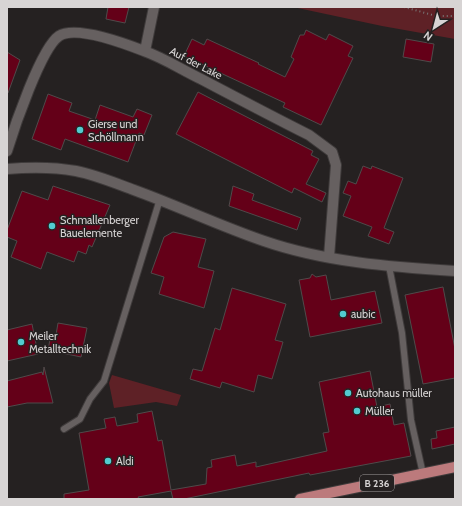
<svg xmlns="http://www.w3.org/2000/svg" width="462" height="506" font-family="Cabin,sans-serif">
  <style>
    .green { fill: #5e2126 }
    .building { fill: #640018; stroke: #4f4a4a }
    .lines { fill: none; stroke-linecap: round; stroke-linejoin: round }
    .lane-casing { stroke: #3f3b3b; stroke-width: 8 }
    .street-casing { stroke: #3f3b3b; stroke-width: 12 }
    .primary-casing { stroke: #3f3b3b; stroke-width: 12 }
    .path { stroke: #787575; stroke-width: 2; stroke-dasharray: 1 3; stroke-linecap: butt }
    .lane { stroke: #666060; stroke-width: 6 }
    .street { stroke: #666060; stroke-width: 10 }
    .primary { stroke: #bc7a7c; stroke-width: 10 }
    .poi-dot { fill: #52ccd0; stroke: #252121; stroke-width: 1.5 }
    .labels { text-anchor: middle; stroke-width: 3; stroke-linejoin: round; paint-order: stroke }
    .shield { fill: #252121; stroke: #a29e9e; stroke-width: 1 }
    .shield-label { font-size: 10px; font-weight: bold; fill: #d7d4d4 }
    .street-label { font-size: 11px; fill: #d7d4d4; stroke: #252121 }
    .poi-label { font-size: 11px; fill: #d7d4d4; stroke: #252121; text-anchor: start }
  </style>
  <rect width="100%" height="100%" fill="#252121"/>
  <path class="green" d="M293 7H455V39L382 26Z
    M112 375 181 395 177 406 156 402 114 408 109 383Z"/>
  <path class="building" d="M108 7H129L125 23 106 19Z
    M306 30 326 40 329 34 353 46 348 56 353 58 321 125 283 107 285 103 184 56 192 39 204 45 207 39 259 63 258 64 285 77 294 59 291 57 300 35H304Z
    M406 39 434 44 431 62 403 57Z
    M7 52 20 60 8 93 7 92Z
    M198 92 313 151 311 155 319 159 306 184 326 193 322 202 294 188 292 193 176 134Z
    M48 94 72 103 69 111 95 120 100 105 133 117 137 109 152 115 144 135 139 133 128 162 65 139 61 150 32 139Z
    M363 166 371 169 372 166 403 178 384 228 394 232 389 244 368 236 372 227 343 216 351 196 343 193 348 181 356 184Z
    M53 186 110 205 92 247 89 245 86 254 78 251 74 262 47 252 41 269 11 257 17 241 7 237V230L22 191 48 200Z
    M233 186 254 194 252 200 301 218 297 230 229 206Z
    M173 232 206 239 198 267 214 271 204 308 159 294 164 277 151 273 164 237Z
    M312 274 316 277 326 275 331 300 375 291 382 323 310 337 299 280 310 278Z
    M443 287 455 349V378L423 384 405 295Z
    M232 288 286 304 275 340 283 342 272 379 258 375 254 392 222 382 220 388 190 379 193 369 202 371 215 328 220 330Z
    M58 323 87 328 81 357 48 350 51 334 56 335Z
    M32 324 38 354 7 361V330Z
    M44 367 53 403H27L7 407V381L42 372 43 375Z
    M370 371 377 407 390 404 394 425 404 423 411 456 310 475 309 473 184 499H173L171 491 138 497 139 499H64V494L89 490 79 433 106 428 104 419 115 417 117 426 138 422 137 414 152 411 158 441 162 440 171 490 206 484 207 468 212 467 211 460 235 455 237 466 256 462V467L327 451 323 433 329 432 319 382Z
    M455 427V444L432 449 431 439 437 438 436 431Z"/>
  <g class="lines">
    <defs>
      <path id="lane" d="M389 266 402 333 411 420 423 474
        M64 429 80 419 90 399 104 381 160 199"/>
      <path id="street" d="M145 51 154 7
        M7 151C14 128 41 48 59 36 76 25 126 44 144 51 164 58 182 70 201 79 237 98 273 117 309 135L332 152 336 165 329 257
        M7 169C30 167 54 167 76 171 96 175 115 183 134 190 178 206 220 226 264 241 325 262 391 267 455 271"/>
      <path id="primary" d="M300 499 455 467"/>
    </defs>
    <use href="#lane" class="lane-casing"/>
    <use href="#street" class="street-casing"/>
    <use href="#primary" class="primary-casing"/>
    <path class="path" d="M404 7 436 16H455"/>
    <use href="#lane" class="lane"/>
    <use href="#street" class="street"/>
    <use href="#primary" class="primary"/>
  </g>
  <g class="poi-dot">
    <circle cx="80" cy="130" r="4"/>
    <circle cx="52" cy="226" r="4"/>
    <circle cx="343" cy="314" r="4"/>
    <circle cx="21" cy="342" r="4"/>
    <circle cx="348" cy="393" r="4"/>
    <circle cx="357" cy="411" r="4"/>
    <circle cx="108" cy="461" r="4"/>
  </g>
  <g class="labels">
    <rect class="shield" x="360" y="475" width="34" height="16" rx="3"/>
    <g class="shield-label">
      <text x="377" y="487">B 236</text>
    </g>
    <g class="street-label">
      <text transform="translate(196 63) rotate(27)" y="4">Auf der Lake</text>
    </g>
    <g class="poi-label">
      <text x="88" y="128">Gierse und<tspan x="88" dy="13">Schöllmann</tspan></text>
      <text x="60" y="224">Schmallenberger<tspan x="60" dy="13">Bauelemente</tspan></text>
      <text x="351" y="318">aubic</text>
      <text x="29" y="340">Meiler<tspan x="29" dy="13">Metalltechnik</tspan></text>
      <text x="356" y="397">Autohaus müller</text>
      <text x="365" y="415">Müller</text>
      <text x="116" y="465">Aldi</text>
    </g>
  </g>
  <rect width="462" height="506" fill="none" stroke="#d7d4d4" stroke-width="16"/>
  <g transform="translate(434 28) rotate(216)" stroke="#252121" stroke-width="3" paint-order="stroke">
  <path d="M0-3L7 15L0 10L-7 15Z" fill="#d7d4d4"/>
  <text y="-6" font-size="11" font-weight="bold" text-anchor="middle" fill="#d7d4d4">N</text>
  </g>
</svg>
